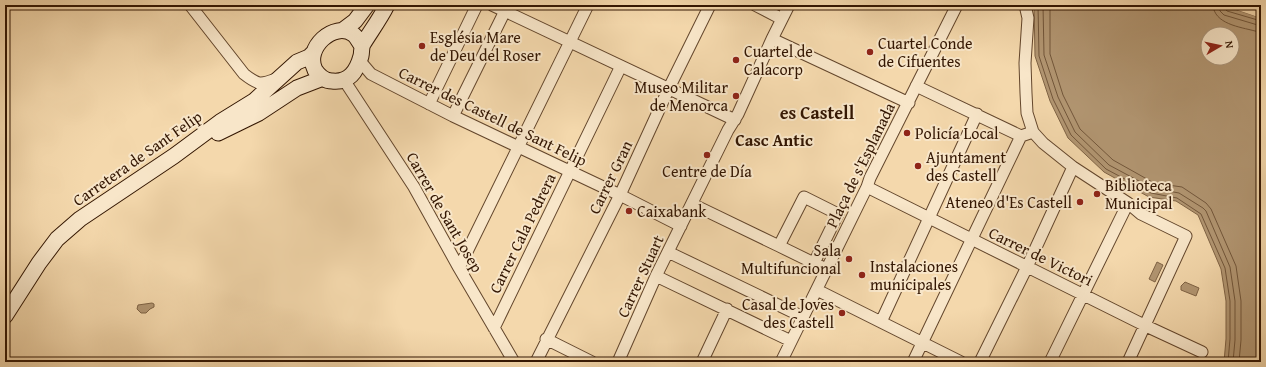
<svg xmlns="http://www.w3.org/2000/svg" width="1266" height="367" font-family="'Gentium Book Plus',serif">
  <style>
    .water { fill: #b29672; stroke: #7f6345; fill-rule: evenodd }
    .pier { fill: #f4d8ac }
    .lines { fill: none; stroke-linecap: round; stroke-linejoin: round }
    .shore { stroke: #72563a; stroke-width: 1 }
    .street-casing { stroke: #63462c; stroke-width: 13 }
    .secondary-casing { stroke: #331602; stroke-width: 17 }
    .street { stroke: #f8e6c9; stroke-width: 11 }
    .secondary { stroke: #f8e6c9; stroke-width: 15 }
    .poi-dot { fill: #8f2418; stroke: #f8e6c9; stroke-width: 1.5 }
    .labels { text-anchor: middle; stroke-width: 4; stroke-linejoin: round; paint-order: stroke }
    .poi-label { font-size: 16px; fill: #331602; stroke: #f8e6c9; text-anchor: start }
    .street-label { font-size: 16px; fill: #331602; stroke: #f8e6c9 }
    .neighbourhood-label { font-size: 17px; font-weight: bold; fill: #331602; stroke: #f8e6c9 }
    .quarter-label { font-size: 18px; font-weight: bold; fill: #331602; stroke: #f8e6c9 }
  </style>
  <rect width="100%" height="100%" fill="#f4d8ac"/>
  <filter id="stains"><feTurbulence type="fractalNoise" baseFrequency=".005" numOctaves="4"/><feColorMatrix values="0 0 0 0 .2 0 0 0 0 .09 0 0 0 0 .02 0 0 0 .5 -.17"/></filter>
  <radialGradient id="worn" r=".72"><stop offset=".6" stop-color="#630" stop-opacity="0"/><stop offset="1" stop-color="#630" stop-opacity=".3"/></radialGradient>
  <path class="water" d="M1034 5H1223L1261 18V362H1224L1226 339V301L1221 269 1198 215 1176 201 1149 197 1104 172 1068 138 1050 101 1035 56ZM1208 34H1232V58H1208Z
    M1157 262 1163 265 1155 282 1149 279Z
    M1185 282 1199 288 1196 296 1181 290V286Z
    M152 303 154 304V307L150 309 146 313H141L137 309 138 305Z"/>
  <path class="pier" d="M1223 5H1229L1261 15V18Z"/>
  <g class="lines">
    <path class="shore" d="M1038 5 1039 56 1053 99 1071 135 1106 169 1151 193 1177 198 1201 214 1225 268 1230 301V339L1228 362
      M1043 5 1044 55 1058 97 1075 132 1109 165 1152 188 1179 193 1203 208 1206 211 1230 267 1235 301V340L1233 362
      M1050 5V54L1063 95 1080 129 1113 160 1154 183 1182 187 1206 203 1211 209 1236 266 1241 301V340L1239 362
      M1213 5C1214 24 1240 27 1255 31L1261 32
      M1219 5 1220 11 1224 15 1261 26
      M1224 5 1225 9 1227 11 1261 21"/>
    <defs>
      <path id="street" d="M190 5 244 74C258 85 260 85 276 79
        M492 5 735 120
        M755 5 782 19
        M772 39 909 103
        M360 61 371 74 453 116 620 195 681 226
        M344 80 414 187 459 268 514 362
        M916 86 1021 136 1033 132 1027 113 1026 93 1025 63 1028 18 1025 5
        M429 104 477 5
        M453 116 508 5
        M1033 132 1043 143 1073 167 1128 203 1141 214 1186 236 1128 362
        M867 187 1146 326 1202 352
        M692 204 779 246
        M668 252 803 317
        M814 263 838 214 804 197 779 246 826 269
        M459 268 588 5
        M656 276 791 341
        M817 290 961 362
        M881 322 977 114
        M494 328 621 66
        M546 339 592 362
        M536 362 620 195 669 88 710 5
        M618 362 656 276 728 130 738 114 772 39 789 5
        M702 362 727 309
        M781 362 867 187 870 178 957 5
        M913 362 1021 136
        M980 362 1027 267 1073 167
        M1050 362 1128 203"/>
      <path id="secondary" d="M343 30 355 21 367 5
        M362 46C359 42 357 37 353 34 334 21 304 48 315 70 319 76 325 81 332 81 349 83 357 71 361 56 362 52 361 48 363 44 371 31 380 19 387 5
        M218 133 259 113 297 88 323 78
        M5 316 39 263 57 239 80 219 174 156 220 122 254 101 297 62 309 57 313 53"/>
    </defs>
    <use href="#street" class="street-casing"/>
    <use href="#secondary" class="secondary-casing"/>
    <use href="#street" class="street"/>
    <use href="#secondary" class="secondary"/>
  </g>
  <g class="poi-dot">
    <circle cx="422" cy="46" r="4"/>
    <circle cx="870" cy="52" r="4"/>
    <circle cx="736" cy="60" r="4"/>
    <circle cx="736" cy="96" r="4"/>
    <circle cx="907" cy="133" r="4"/>
    <circle cx="707" cy="155" r="4"/>
    <circle cx="918" cy="166" r="4"/>
    <circle cx="1097" cy="194" r="4"/>
    <circle cx="1080" cy="202" r="4"/>
    <circle cx="629" cy="211" r="4"/>
    <circle cx="849" cy="259" r="4"/>
    <circle cx="862" cy="275" r="4"/>
    <circle cx="842" cy="313" r="4"/>
  </g>
  <g class="labels">
    <g class="poi-label">
      <text x="430" y="43">Església Mare<tspan x="430" dy="18">de Deu del Roser</tspan></text>
      <text x="878" y="49">Cuartel Conde<tspan x="878" dy="18">de Cifuentes</tspan></text>
      <text x="744" y="57">Cuartel de<tspan x="744" dy="18">Calacorp</tspan></text>
      <text x="728" y="93" text-anchor="end">Museo Militar<tspan x="728" dy="18">de Menorca</tspan></text>
      <text x="915" y="139">Policía Local</text>
      <text x="926" y="163">Ajuntament<tspan x="926" dy="18">des Castell</tspan></text>
      <text x="707" y="177" text-anchor="middle">Centre de Día</text>
      <text x="1105" y="191">Biblioteca<tspan x="1105" dy="18">Municipal</tspan></text>
      <text x="1072" y="208" text-anchor="end">Ateneo d'Es Castell</text>
      <text x="637" y="217">Caixabank</text>
      <text x="841" y="256" text-anchor="end">Sala<tspan x="841" dy="18">Multifuncional</tspan></text>
      <text x="870" y="272">Instalaciones<tspan x="870" dy="18">municipales</tspan></text>
      <text x="834" y="310" text-anchor="end">Casal de Joves<tspan x="834" dy="18">des Castell</tspan></text>
    </g>
    <g class="street-label">
      <text transform="translate(493 116) rotate(26)" y="6">Carrer des Castell de Sant Felip</text>
      <text transform="translate(137 158) rotate(-35)" y="6">Carretera de Sant Felip</text>
      <text transform="translate(860 165) rotate(-64)" y="6">Plaça de s'Esplanada</text>
      <text transform="translate(610 177) rotate(-64)" y="6">Carrer Gran</text>
      <text transform="translate(445 212) rotate(60)" y="6">Carrer de Sant Josep</text>
      <text transform="translate(522 233) rotate(-64)" y="6">Carrer Cala Pedrera</text>
      <text transform="translate(1041 256) rotate(26)" y="6">Carrer de Victori</text>
      <text transform="translate(640 276) rotate(-65)" y="6">Carrer Stuart</text>
    </g>
    <g class="neighbourhood-label">
      <text x="774" y="146">Casc Antic</text>
    </g>
    <g class="quarter-label">
      <text x="817" y="119">es Castell</text>
    </g>
  </g>
  <rect width="1266" height="367" fill="none" stroke="#f4d8ac" stroke-width="20"/>
  <rect x="6" y="6" width="1254" height="355" fill="none" stroke="#331602" stroke-width="2"/>
  <rect x="10" y="10" width="1246" height="347" fill="none" stroke="#331602"/>
  <g transform="translate(1220 46) rotate(81)"><circle r="19" fill="#f8e6c9" stroke="#a99379"/>
  <path d="M0-3L7 15L0 10L-7 15Z" fill="#8f2418"/>
  <text y="-6" font-size="11" font-weight="bold" text-anchor="middle" fill="#331602">N</text>
  </g>
  <rect width="100%" height="100%" filter="url(#stains)"/>
  <rect width="100%" height="100%" fill="url(#worn)"/>
</svg>
